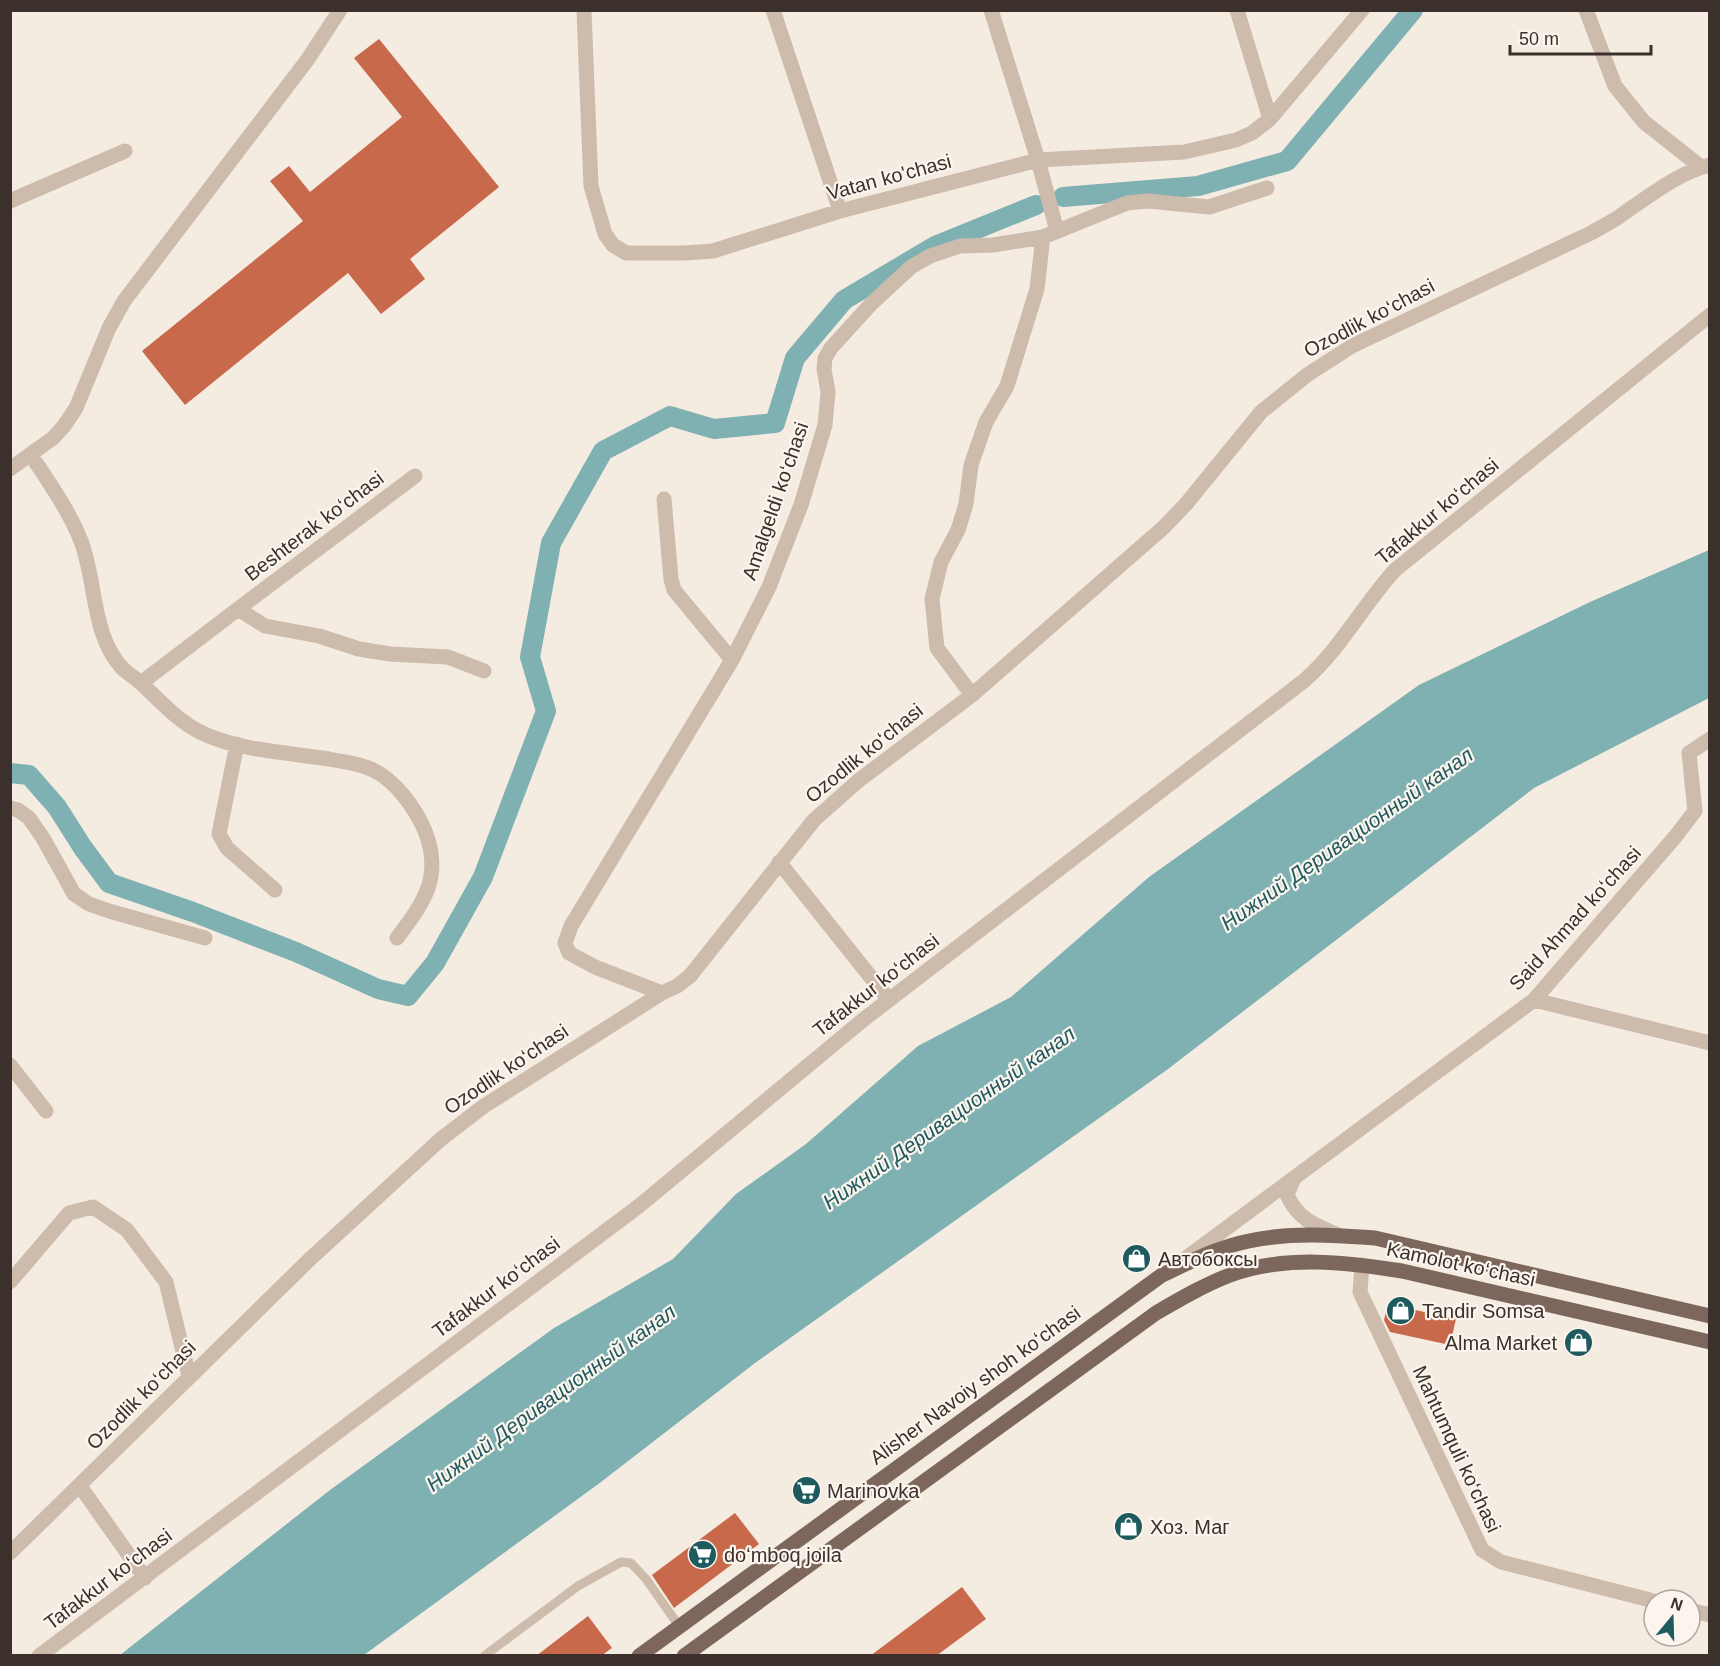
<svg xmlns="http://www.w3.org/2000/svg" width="1720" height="1666" font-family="Helvetica,sans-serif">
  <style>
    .water { fill: #7fb0b2 }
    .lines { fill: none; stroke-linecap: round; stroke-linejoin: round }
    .canal { stroke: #7fb0b2; stroke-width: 20 }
    .building { fill: #c8694b }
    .service { stroke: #cdbbac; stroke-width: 9 }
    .minor { stroke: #cdbbac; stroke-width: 15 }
    .primary { stroke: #7d675c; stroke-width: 15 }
    .labels { text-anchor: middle; stroke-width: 4.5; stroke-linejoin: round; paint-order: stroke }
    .street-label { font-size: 20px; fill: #3b302b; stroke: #fbf5ee }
    .poi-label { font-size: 20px; fill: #3b302b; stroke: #fbf5ee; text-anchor: start }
    .water-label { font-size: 21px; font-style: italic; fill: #1f5a5e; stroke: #fbf5ee }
  </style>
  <rect width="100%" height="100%" fill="#f4ebe1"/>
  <path class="water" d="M1709 550V698L1534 788 1168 1069 755 1363 601 1482 364 1655H120L330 1490 554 1328 673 1259 736 1194 806 1144 918 1046 1011 997 1149 877 1419 685 1590 602Z"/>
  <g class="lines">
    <path class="canal" d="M1063 197 1198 186 1287 161 1413 10
      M10 773 29 775 57 807 83 848 109 883 193 912 296 952 378 989 408 996 435 963 483 877 546 711 530 657 551 543 603 451 670 416 714 429 775 423 795 358 844 300 935 246 1036 205"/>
  </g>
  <path class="building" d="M379 39 499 187 410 259 425 279 381 314 348 273 185 405 142 351 303 221 270 181 289 166 310 192 402 117 354 58Z
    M1388 1304 1456 1319 1450 1345 1390 1332 1384 1320Z
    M735 1513 759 1544 674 1608 652 1575Z
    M962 1587 986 1619 936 1656H870Z
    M588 1616 612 1648 601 1656H536Z"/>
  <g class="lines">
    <path class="service" d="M484 1656 578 1586 621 1562 631 1563 646 1579 679 1626"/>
    <path class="minor" d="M773 10 840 211
      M991 10 1038 160 1057 231
      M1237 10 1270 119
      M1586 10 1615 86 1644 122 1701 167
      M584 11 591 186 605 234 613 245 626 253H685L713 251 840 211 1038 160 1184 152 1236 140 1252 133 1270 119 1362 10
      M10 201 125 151
      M31 455C49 483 69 510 81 541 97 583 91 635 123 669 129 674 135 678 141 683 160 701 177 720 200 732 235 750 290 753 329 759 343 762 359 763 373 770 395 780 416 809 425 831 443 877 424 902 397 938
      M10 469 53 438 64 426 76 408 109 328 124 301 308 59 340 10
      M664 499 671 579 674 590 732 660
      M238 609 415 476
      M141 683 238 609 265 626 319 636 359 649 390 654 448 657 484 671
      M972 695 937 648 932 599 941 562 958 530 966 504 971 465 986 422 1007 386 1037 289 1043 237
      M237 744 219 834 227 848 275 890
      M10 808 18 810 29 818 43 838 74 894 89 904 109 911 205 938
      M779 862 889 1000
      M662 993 595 967 569 953 565 943 571 926 732 660 769 587 801 505 825 425 828 392 824 369 825 358 831 348 871 304 911 267 930 256 960 246 993 245 1043 237 1127 203 1148 201 1209 207 1267 188
      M1534 1000 1710 1043
      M10 1065 46 1111
      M1294 1178 1287 1195C1298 1219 1314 1225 1338 1235
      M1178 1264 1534 1000 1675 837 1695 811 1689 753 1710 739
      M1362 1265 1360 1292 1482 1550 1501 1562 1654 1601
      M10 1282 69 1213 93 1207 127 1230 166 1282 189 1376
      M80 1486 145 1578
      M10 1553 310 1259 441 1139 484 1106 662 993 677 986 690 976 814 820 858 781 972 695 1164 527 1186 504 1261 412 1307 375 1352 346 1591 233C1603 226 1616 220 1627 211 1654 193 1678 173 1710 165
      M1690 1610 1710 1615
      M39 1656 639 1206 863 1020 1305 680C1341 648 1363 605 1395 570L1710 315"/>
    <path class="primary" d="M639 1656 1162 1275C1190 1262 1218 1247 1249 1241 1290 1232 1334 1235 1375 1238L1710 1316
      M684 1656 1156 1313C1180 1299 1204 1285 1230 1275 1284 1255 1347 1262 1402 1271L1710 1342"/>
  </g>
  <defs>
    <symbol id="shop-disc" viewBox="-11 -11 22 22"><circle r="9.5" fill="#1f5a5e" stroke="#fbf5ee"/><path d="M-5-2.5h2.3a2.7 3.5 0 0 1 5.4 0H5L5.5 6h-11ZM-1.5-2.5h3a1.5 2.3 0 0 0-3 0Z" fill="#fff"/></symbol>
    <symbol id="supermarket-disc" viewBox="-11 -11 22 22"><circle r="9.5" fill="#1f5a5e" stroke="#fbf5ee"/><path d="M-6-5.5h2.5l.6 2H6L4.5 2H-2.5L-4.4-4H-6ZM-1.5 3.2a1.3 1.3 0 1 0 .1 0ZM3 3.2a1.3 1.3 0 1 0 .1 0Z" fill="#fff"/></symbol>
  </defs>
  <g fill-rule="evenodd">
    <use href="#shop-disc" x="1120" y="1242" width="33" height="33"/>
    <use href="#shop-disc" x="1384" y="1294" width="33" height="33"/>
    <use href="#shop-disc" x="1562" y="1326" width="33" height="33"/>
    <use href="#supermarket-disc" x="790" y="1474" width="33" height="33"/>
    <use href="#shop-disc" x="1112" y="1510" width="33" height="33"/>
    <use href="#supermarket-disc" x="686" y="1538" width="33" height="33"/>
  </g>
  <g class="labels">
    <g class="street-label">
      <text transform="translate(889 177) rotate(-15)" y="7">Vatan ko'chasi</text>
      <text transform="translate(1369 318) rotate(-28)" y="7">Ozodlik ko‘chasi</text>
      <text transform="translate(775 501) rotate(-71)" y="7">Amalgeldi ko‘chasi</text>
      <text transform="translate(1437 511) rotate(-40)" y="7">Tafakkur ko‘chasi</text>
      <text transform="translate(314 526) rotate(-37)" y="7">Beshterak ko‘chasi</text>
      <text transform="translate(864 753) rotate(-39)" y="7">Ozodlik ko‘chasi</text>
      <text transform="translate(1575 918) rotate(-48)" y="7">Said Ahmad ko‘chasi</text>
      <text transform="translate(876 985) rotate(-38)" y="7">Tafakkur ko‘chasi</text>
      <text transform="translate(506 1069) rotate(-34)" y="7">Ozodlik ko‘chasi</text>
      <text transform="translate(1461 1264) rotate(12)" y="7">Kamolot ko‘chasi</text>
      <text transform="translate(496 1287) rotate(-37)" y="7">Tafakkur ko‘chasi</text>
      <text transform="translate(975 1385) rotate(-36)" y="7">Alisher Navoiy shoh koʻchasi</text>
      <text transform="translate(141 1395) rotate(-45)" y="7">Ozodlik ko‘chasi</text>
      <text transform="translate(1457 1449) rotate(65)" y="7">Mahtumquli ko‘chasi</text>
      <text transform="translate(108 1579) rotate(-37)" y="7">Tafakkur ko‘chasi</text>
    </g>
    <g class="poi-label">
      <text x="1158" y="1266">Автобоксы</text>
      <text x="1422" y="1318">Tandir Somsa</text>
      <text x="1557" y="1350" text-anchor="end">Alma Market</text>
      <text x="827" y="1498">Marinovka</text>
      <text x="1150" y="1534">Хоз. Маг</text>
      <text x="724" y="1562">doʻmboq joila</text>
    </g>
    <g class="water-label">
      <text transform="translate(1347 839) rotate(-35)" y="7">Нижний Деривационный канал</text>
      <text transform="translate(949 1118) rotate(-35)" y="7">Нижний Деривационный канал</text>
      <text transform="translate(551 1398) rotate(-36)" y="7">Нижний Деривационный канал</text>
    </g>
  </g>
  <rect width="1720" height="1666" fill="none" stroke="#3b302b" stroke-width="24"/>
  <g transform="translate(1672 1618) rotate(19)"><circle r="28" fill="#fbf5ee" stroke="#aea6a0" stroke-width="1.5"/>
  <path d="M0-4.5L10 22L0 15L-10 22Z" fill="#1f5a5e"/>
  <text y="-9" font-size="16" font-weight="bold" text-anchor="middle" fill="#3b302b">N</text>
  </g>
  <path d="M1510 45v9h141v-9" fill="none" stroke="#3b302b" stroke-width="3"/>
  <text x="1519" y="45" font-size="18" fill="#3b302b" stroke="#fbf5ee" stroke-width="4.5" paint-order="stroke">50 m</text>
</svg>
